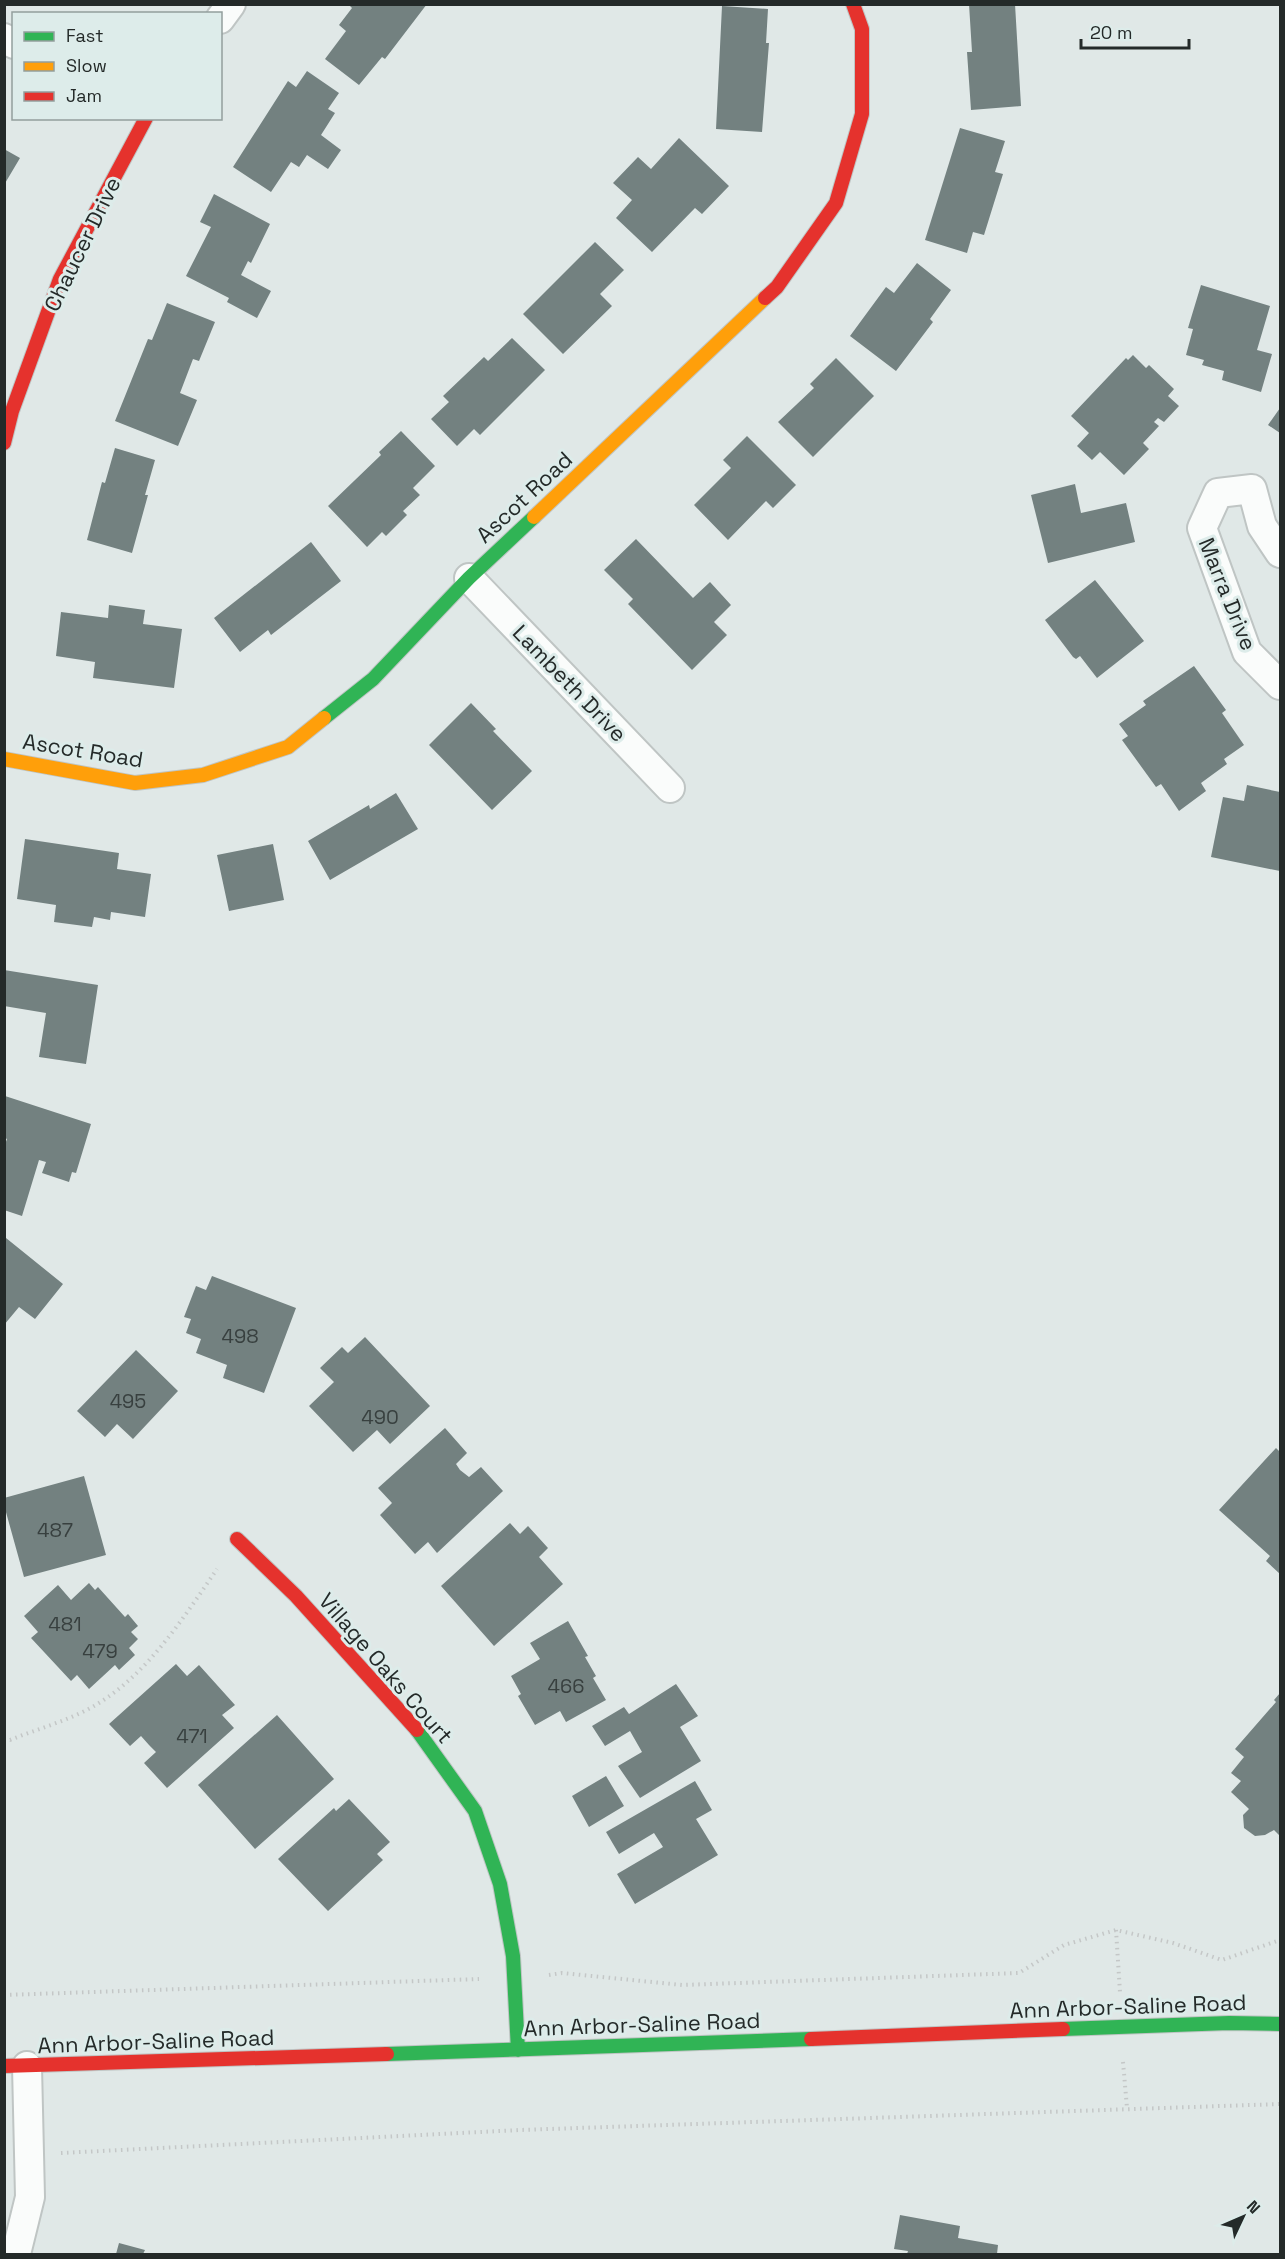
<svg xmlns="http://www.w3.org/2000/svg" width="1285" height="2259" font-family="'Space Grotesk',sans-serif">
  <style>
    .building { fill: #738180 }
    .lines { fill: none; stroke-linecap: round; stroke-linejoin: round }
    .street-casing { stroke: #bfc5c4; stroke-width: 32 }
    .fast-casing { stroke: #bfc5c4; stroke-width: 16 }
    .slow-casing { stroke: #bfc5c4; stroke-width: 16 }
    .jam-casing { stroke: #bfc5c4; stroke-width: 16 }
    .path { stroke: #c4c7c7; stroke-width: 4; stroke-dasharray: 1.5 4.5; stroke-linecap: butt }
    .street { stroke: #fafcfb; stroke-width: 28 }
    .fast { stroke: #30b455; stroke-width: 14 }
    .slow { stroke: #ff9f0a; stroke-width: 14 }
    .jam { stroke: #e5322d; stroke-width: 14 }
    .labels { text-anchor: middle; stroke-width: 6; stroke-linejoin: round; paint-order: stroke }
    .number-label { font-size: 20px; fill: #38403f }
    .street-label { font-size: 22px; fill: #242a29; stroke: #ddecea }
  </style>
  <rect width="100%" height="100%" fill="#e0e8e7"/>
  <path class="building" d="M348 4H427L385 59 382 57 359 85 325 59 346 31 339 25 352 8Z
    M969 4H1015L1021 106 971 110 967 52H972Z
    M722 6 768 9 766 43H769L762 132 716 129Z
    M307 71 339 93 328 109 335 113 321 135 341 150 328 169 307 155 299 167 291 162 271 192 233 167 288 81 296 87Z
    M960 128 1005 141 995 172 1003 174 984 235 973 232 967 253 925 240Z
    M679 138 729 186 702 214 695 208 652 252 616 218 632 200 613 183 638 157 651 169Z
    M4 149 20 158 4 185Z
    M214 194 270 224 251 263 248 261 241 275 271 291 257 318 227 302 229 298 186 276 211 227 200 222Z
    M595 242 624 270 600 294 612 306 563 354 523 314Z
    M917 263 951 290 930 319 933 322 896 371 850 336 886 287 894 293Z
    M1201 285 1270 306 1257 350 1272 354 1261 392 1222 380 1224 371 1202 365 1204 360 1186 355 1193 329 1188 328Z
    M167 303 215 322 199 361 193 359 180 393 197 400 178 446 115 421 148 339 152 340Z
    M512 338 545 370 480 435 474 429 457 446 431 419 449 402 443 396 484 357 488 361Z
    M1133 355 1146 368 1149 365 1174 389 1168 396 1179 406 1164 422 1158 418 1154 422 1159 426 1143 443 1149 449 1124 475 1100 452 1092 460 1077 446 1089 433 1071 416 1126 358 1128 360Z
    M836 358 874 396 813 457 778 422 814 388 810 384Z
    M1280 408V433L1268 425Z
    M401 431 435 466 413 488 420 495 403 511 407 515 386 536 382 532 367 547 328 506 381 455 379 452Z
    M747 436 796 485 773 508 766 501 728 540 694 505 731 468 723 460Z
    M115 448 155 460 145 495H148L132 553 87 540 102 482 105 483Z
    M1075 484 1081 513 1126 503 1135 542 1048 563 1031 495Z
    M636 539 693 598 710 582 731 605 714 622 727 635 692 670 628 604 633 599 604 570Z
    M311 542 341 581 271 635 268 630 240 652 214 618Z
    M1095 580 1144 641 1097 678 1080 656 1076 659 1073 657 1045 620Z
    M109 605 145 610 143 624 182 629 174 688 93 678 95 662 56 656 61 612 108 618Z
    M1194 666 1226 710 1222 713 1244 745 1224 759 1227 764 1201 783 1206 791 1179 811 1161 784 1156 787 1122 740 1128 736 1119 724 1146 705 1143 701Z
    M471 703 496 729 493 731 532 771 492 810 429 745Z
    M1247 785 1280 792V871L1211 857 1223 797 1244 801Z
    M396 793 418 829 330 880 308 841 369 805 370 809Z
    M25 839 119 853 117 869 151 874 145 917 111 912 110 920 94 917 92 927 54 922 56 905 17 899Z
    M273 844 284 900 229 911 217 855Z
    M4 970 98 985 86 1064 39 1057 46 1013 4 1006Z
    M5 1096 91 1124 76 1173 72 1172 69 1182 42 1173 46 1162 39 1160 22 1216 4 1210V1147L7 1139 5 1138Z
    M6 1238 63 1284 35 1319 19 1307 4 1325V1241Z
    M212 1276 296 1308 264 1393 223 1378 227 1365 196 1353 201 1339 186 1333 191 1319 184 1317 196 1286 206 1290Z
    M365 1337 430 1406 390 1444 377 1430 353 1452 309 1406 334 1382 320 1368 342 1347 348 1353Z
    M136 1350 178 1391 133 1439 117 1424 105 1437 77 1411Z
    M445 1428 467 1453 456 1464 460 1470 469 1477 481 1467 503 1491 437 1553 428 1542 415 1554 380 1515 392 1503 378 1488Z
    M1276 1448 1280 1452V1574L1266 1561 1270 1556 1219 1510Z
    M84 1476 106 1555 24 1577 4 1505V1498Z
    M510 1523 520 1534 528 1526 548 1548 539 1557 563 1584 494 1646 441 1586Z
    M89 1583 95 1590 98 1587 125 1617 128 1614 138 1626 131 1632 138 1639 129 1648 135 1655 119 1670 115 1665 89 1689 77 1675 71 1681 31 1638 38 1632 24 1616 58 1585 71 1600Z
    M568 1621 588 1656 585 1657 596 1676 593 1678 606 1700 566 1722 560 1711 535 1725 518 1696 521 1694 511 1676 540 1659 530 1643Z
    M176 1664 187 1676 199 1665 235 1705 222 1715 234 1728 167 1788 144 1763 156 1752 149 1745 141 1736 130 1746 109 1724Z
    M676 1684 698 1716 680 1727 701 1761 640 1798 618 1766 642 1752 630 1731 605 1746 592 1726 624 1707 629 1714Z
    M1280 1693V1836L1274 1830 1265 1835 1255 1836 1244 1828 1243 1815 1249 1809 1231 1792 1241 1781 1231 1773 1244 1757 1235 1749 1276 1702 1274 1700Z
    M277 1715 334 1779 255 1849 198 1785Z
    M606 1776 624 1806 589 1827 572 1796Z
    M695 1781 712 1810 696 1819 718 1855 635 1904 617 1874 663 1847 654 1833 619 1854 606 1832Z
    M349 1799 390 1842 377 1854 383 1860 328 1911 278 1859 334 1808 336 1811Z
    M900 2215 960 2226 958 2238 998 2245 997 2254H907L908 2251 894 2249Z
    M119 2243 145 2250 143 2254H116Z"/>
  <g class="lines">
    <defs>
      <path id="street" d="M220 19 231 4
        M4 38 14 44
        M1280 553 1262 526 1252 489 1218 493 1202 528 1247 652 1280 685
        M469 578 670 788
        M16 2254 30 2197 27 2066"/>
      <path id="fast" d="M324 718 373 679 469 578 534 517
        M417 1730 475 1811 500 1884 513 1956 518 2050
        M1063 2029 1229 2023 1280 2024
        M387 2054 811 2039"/>
      <path id="slow" d="M534 517 765 298
        M4 759 135 783 203 775 288 747 324 718"/>
      <path id="jam" d="M765 298 777 287 836 203 862 114V29L853 4
        M4 443 12 411 60 279 146 118
        M237 1539 296 1596 417 1730
        M811 2039 1063 2029
        M4 2066 387 2054"/>
    </defs>
    <use href="#street" class="street-casing"/>
    <use href="#fast" class="fast-casing"/>
    <use href="#slow" class="slow-casing"/>
    <use href="#jam" class="jam-casing"/>
    <path class="path" d="M4 1739 10 1740C39 1728 72 1720 99 1703 149 1672 184 1617 217 1569
      M1116 1930 1120 1992
      M549 1975 562 1973 682 1985 1019 1973 1064 1945 1116 1930 1173 1943 1222 1960 1280 1940
      M4 1995 479 1979
      M1123 2062 1127 2108
      M61 2153 520 2130 1280 2104"/>
    <use href="#street" class="street"/>
    <use href="#fast" class="fast"/>
    <use href="#slow" class="slow"/>
    <use href="#jam" class="jam"/>
  </g>
  <g class="labels">
    <g class="number-label">
      <text x="240" y="1343">498</text>
      <text x="128" y="1408">495</text>
      <text x="380" y="1424">490</text>
      <text x="55" y="1537">487</text>
      <text x="65" y="1631">481</text>
      <text x="100" y="1658">479</text>
      <text x="566" y="1693">466</text>
      <text x="192" y="1743">471</text>
    </g>
    <g class="street-label">
      <text transform="translate(82 244) rotate(-64)" y="8">Chaucer Drive</text>
      <text transform="translate(524 497) rotate(-43)" y="8">Ascot Road</text>
      <text transform="translate(1228 594) rotate(68)" y="8">Marra Drive</text>
      <text transform="translate(570 683) rotate(46)" y="8">Lambeth Drive</text>
      <text transform="translate(83 750) rotate(9)" y="8">Ascot Road</text>
      <text transform="translate(386 1668) rotate(49)" y="8">Village Oaks Court</text>
      <text transform="translate(1128 2006) rotate(-2)" y="8">Ann Arbor-Saline Road</text>
      <text transform="translate(642 2024) rotate(-2)" y="8">Ann Arbor-Saline Road</text>
      <text transform="translate(156 2041) rotate(-2)" y="8">Ann Arbor-Saline Road</text>
    </g>
  </g>
  <rect width="1285" height="2259" fill="none" stroke="#242a29" stroke-width="12"/>
  <rect x="12" y="12" width="210" height="108" fill="#ddecea" stroke="#939e9d" stroke-width="1.5"/>
  <rect x="24" y="32" width="30" height="9" fill="#30b455" stroke="#939e9d" stroke-width="1.5"/>
  <text x="66" y="42" font-size="18" fill="#242a29">Fast</text>
  <rect x="24" y="62" width="30" height="9" fill="#ff9f0a" stroke="#939e9d" stroke-width="1.5"/>
  <text x="66" y="72" font-size="18" fill="#242a29">Slow</text>
  <rect x="24" y="92" width="30" height="9" fill="#e5322d" stroke="#939e9d" stroke-width="1.5"/>
  <text x="66" y="102" font-size="18" fill="#242a29">Jam</text>
  <g transform="translate(1243 2217) rotate(46)" stroke="#ddecea" stroke-width="4.5" paint-order="stroke">
  <path d="M0-4.5L10 22L0 15L-10 22Z" fill="#242a29"/>
  <text y="-9" font-size="16" font-weight="bold" text-anchor="middle" fill="#242a29">N</text>
  </g>
  <path d="M1081 39v9h108v-9" fill="none" stroke="#242a29" stroke-width="3"/>
  <text x="1090" y="39" font-size="18" fill="#242a29" stroke="#ddecea" stroke-width="4.5" paint-order="stroke">20 m</text>
</svg>
